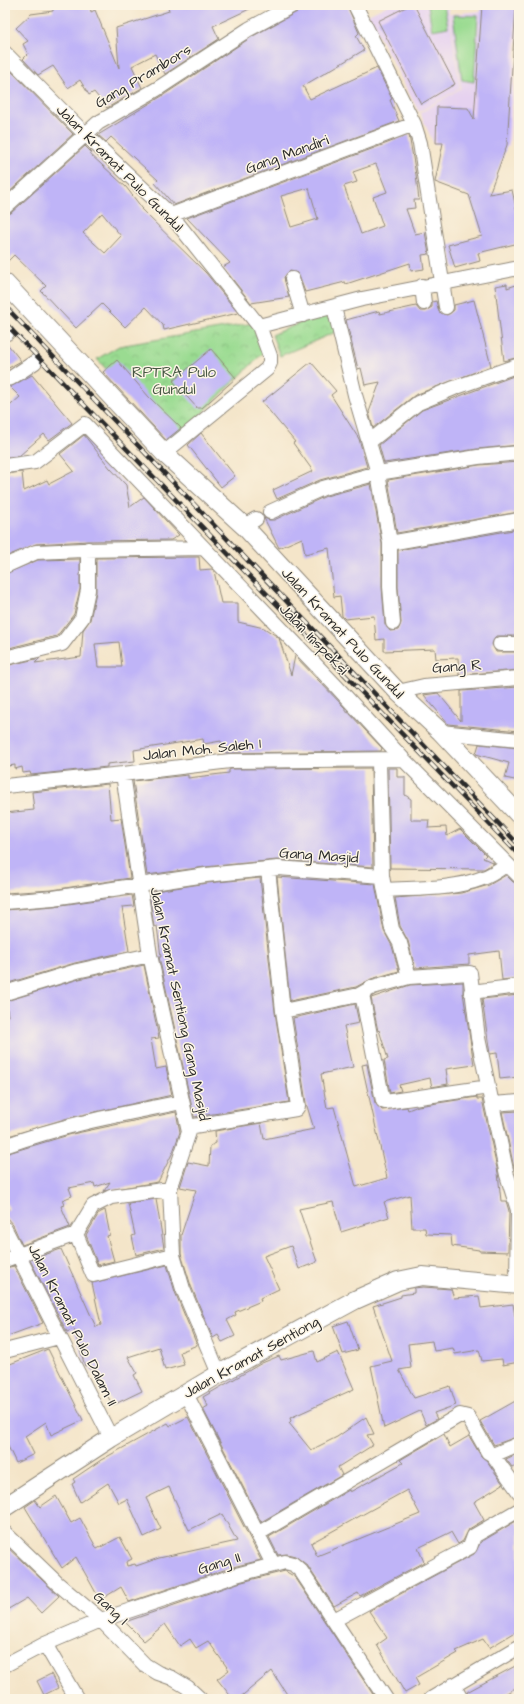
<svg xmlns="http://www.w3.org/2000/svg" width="524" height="1704" font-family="'Architects Daughter',sans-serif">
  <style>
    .built { fill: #e6d2f0 }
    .park { fill: url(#park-crowns); stroke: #62835e }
    .pitch { fill: #9adb91; stroke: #62835e }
    .building { fill: #bfb4f7; fill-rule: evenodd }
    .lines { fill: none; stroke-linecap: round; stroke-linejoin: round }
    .minor-casing { stroke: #90887a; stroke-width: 16 }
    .tertiary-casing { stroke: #90887a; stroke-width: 20 }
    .minor { stroke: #fff; stroke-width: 14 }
    .tertiary { stroke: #fff; stroke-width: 18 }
    .rail-casing { stroke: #2b2b2b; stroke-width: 4.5 }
    .rail { stroke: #fcf5e5; stroke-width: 3; stroke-dasharray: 9; stroke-linecap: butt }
    .labels { text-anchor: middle; stroke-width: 3; stroke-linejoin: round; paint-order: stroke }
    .street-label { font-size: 15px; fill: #2b2b2b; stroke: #fcf5e5 }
    .park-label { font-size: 15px; fill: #475744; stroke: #fcf5e5 }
  </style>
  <defs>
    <pattern id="park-crowns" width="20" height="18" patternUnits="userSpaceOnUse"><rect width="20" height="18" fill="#9adb91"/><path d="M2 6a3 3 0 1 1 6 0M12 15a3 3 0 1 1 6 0" fill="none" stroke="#85bc7d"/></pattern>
  </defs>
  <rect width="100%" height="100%" fill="#fcf5e5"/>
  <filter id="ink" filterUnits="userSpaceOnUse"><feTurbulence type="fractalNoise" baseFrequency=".025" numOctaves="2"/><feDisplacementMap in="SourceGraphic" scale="8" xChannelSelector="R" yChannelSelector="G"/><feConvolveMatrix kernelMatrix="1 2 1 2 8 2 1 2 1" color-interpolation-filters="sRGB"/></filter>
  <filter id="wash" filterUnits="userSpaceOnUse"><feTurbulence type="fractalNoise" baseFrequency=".012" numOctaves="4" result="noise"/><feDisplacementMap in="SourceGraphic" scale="16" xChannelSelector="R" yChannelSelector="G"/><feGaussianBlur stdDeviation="0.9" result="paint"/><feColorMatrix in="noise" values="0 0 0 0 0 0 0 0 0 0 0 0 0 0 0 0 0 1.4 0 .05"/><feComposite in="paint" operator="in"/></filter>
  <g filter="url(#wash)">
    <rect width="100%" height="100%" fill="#f4e5c9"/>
    <path class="built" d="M388 5H448L460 88 419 112 368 15Z
      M519 8 509 147 434 144 420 113 461 88 450 14Z"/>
    <path class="park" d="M328 311 338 331 280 356 272 335Z
      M254 323 263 353 173 442 97 359 119 346Z"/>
    <path class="pitch" d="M428 5H444L448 27 432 30Z
      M453 15 478 16 474 82 462 80Z"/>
    <g id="blocks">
      <path class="building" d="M53 5H90L91 12 95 10 119 68 116 28 169 11 167 5H258L213 26 219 39 165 74 155 54 132 66 142 88 107 108 94 92 89 95 80 80 68 88 53 66 38 75 23 59 28 54 23 44 28 41 16 28 31 14 53 11Z
        M301 5H347L359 33 356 36 364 50 303 86 310 99 377 68 392 99 390 100 399 121 174 205 155 183 158 180 111 137 106 142 98 135 162 96 253 36 297 12Z
        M410 5H414L455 84 421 104 378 21Z
        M482 5H516L507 145 489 194 512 190 519 221V243L478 253 480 261 455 268 448 245 482 236 469 195 435 182 443 143H436L437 107 468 108 474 119Z
        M10 70 73 134 5 196V73Z
        M409 135 416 175 419 200H414L415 208 406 209 415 234 425 232 429 254 422 255 424 269 411 271 410 263 346 284 345 282 305 292 298 273 290 271 284 277 289 297 251 303 223 267 230 263 187 218ZM376 164 387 192 373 197 383 226 361 234 344 186 357 182 353 172ZM309 188 318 219 291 227 281 196Z
        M85 146 92 153 90 154 126 187 142 208 141 209 206 273 238 313 164 330 163 325 146 307 125 327 102 304 76 328 41 291 46 286 14 255 5 264V215L11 213ZM102 213 121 236 105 253 83 233Z
        M507 284V288L519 284V357L504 361 495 286Z
        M474 300 491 366 415 395 373 428 369 412 380 382 365 385 361 368 358 369 346 320 379 311 380 314 416 306 420 311H425L432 307V302L436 301 439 312 447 315 454 310V305Z
        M5 341 21 361 5 370Z
        M211 349 236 378 202 408H197L173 381Z
        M117 360 149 397 181 428 166 440 103 372Z
        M311 362 336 391 331 395 359 439 367 467 320 480 277 499 273 490 313 471 293 443 295 442 262 402Z
        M519 374V445L477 449 384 463 379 445 422 410Z
        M32 375 72 423 49 440 44 434 19 456 5 457V410L20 397 10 387Z
        M201 433 235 476 221 487 188 445Z
        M84 435 110 468 126 485 130 507 144 497 179 535 171 540 88 541 36 544 5 557V474L22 472 24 491 47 480 49 484 74 471 60 454Z
        M519 462V512L397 533 388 480 479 465Z
        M371 484 382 544V587L385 624 390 631 398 630 401 623 398 587V550L519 529V636H496L492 644 496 652H519V670L459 675 458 658 436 659 435 649 384 651V639L376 640 374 616 345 619 342 616 340 596 334 597 329 548 305 554 302 538 279 548 264 518 269 520H274L326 496Z
        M199 557 200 570 212 569 214 571 221 603H238V622L264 628 275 635 279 638 291 675 295 656 345 708V711L349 713 382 748 381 751 226 753 225 746H222L221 741 204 744 203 739 134 750 135 761 107 764V767L31 775 30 772 23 773 22 767 15 769V765L8 766 5 748V666L40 658 35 663 81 657 83 630 90 620 96 592V558ZM119 642 122 667H98L95 644Z
        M80 559V589L74 614 57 636 5 649V574L38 560Z
        M519 687V731L448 724 424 695 438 693 461 721V691Z
        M479 744 519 748V781L505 778 509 763 476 754Z
        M371 768 373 867 277 860 205 867 147 875 133 781 188 775V778L229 773V770L231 769Z
        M388 768H397V777H405V795L411 799V820H429L428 828 446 827 447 836 460 829 486 855 483 858 494 863 484 869 390 868Z
        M108 784 111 819 121 818 130 878 52 890 5 893V813L34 810 32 792Z
        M506 875 513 882 519 884V978L502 980 499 951 469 955V964L415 968 408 941 400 926 395 898 461 893 489 885Z
        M277 877 375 884 384 931 392 946 399 971 371 979 356 987 290 1001Z
        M260 878 275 1012 289 1102 194 1117 159 957H161L157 926 154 927 149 892 207 883Z
        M132 895 134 906 122 907 129 951 75 963 5 984V910L54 906Z
        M144 965 159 1038 151 1039 156 1069 166 1067 172 1095 68 1118 5 1137V1017L8 1016 6 1001 79 979Z
        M463 982V993L474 1065 446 1069 448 1084 432 1087 430 1078 399 1085 401 1091 390 1093 384 1060 388 1059 379 1030 378 1031 371 998 410 985Z
        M519 995V1077L500 1079 497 1053 490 1054 482 999Z
        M355 1004 359 1023 344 1026 353 1067 321 1074 327 1108 334 1107 356 1187 387 1178 362 1065 367 1064 375 1103 382 1110 407 1107 408 1110 418 1106 477 1097V1099H482L498 1173 501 1201H506L509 1211 508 1252 479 1251V1250L452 1246 451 1235 426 1234 425 1228H412L410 1195 384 1202 389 1217 341 1232 333 1202 299 1209 317 1262 299 1269 291 1246 264 1256 279 1289 260 1298 261 1301 235 1312 236 1315 227 1320 235 1336 222 1342 218 1335 213 1338 191 1286 181 1254V1235L196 1190 180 1187 188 1162 209 1166 210 1146 216 1143 215 1131 261 1123 264 1139 314 1129 306 1103 293 1018Z
        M519 1111V1168H514L502 1112Z
        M176 1112 180 1132 173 1152 158 1182 104 1191 110 1182 95 1187 94 1183 69 1188 72 1196 62 1200 64 1205 61 1206 70 1227 22 1245 13 1225 5 1216V1211L9 1209 5 1197V1154L72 1134Z
        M156 1199 164 1248 136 1255 132 1236 135 1235 128 1203Z
        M105 1210 110 1235 107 1236 114 1261 98 1265 86 1235 99 1213Z
        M61 1249 96 1327 101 1325 92 1283 167 1265 175 1292 197 1345 180 1352 184 1365 165 1370 159 1347 128 1357 137 1373 134 1375 142 1391 113 1405 88 1365 85 1366 74 1329 67 1332 30 1260Z
        M14 1266 43 1323 5 1337V1268Z
        M423 1287 451 1289 454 1298 479 1296 481 1308 513 1304 515 1316 519 1315V1362L503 1365 502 1359 482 1361 479 1350 455 1354 453 1348 434 1351 432 1341 408 1344 411 1368 399 1370 414 1398 450 1386 456 1405 434 1413 437 1419 426 1425 420 1411 384 1428 371 1366 392 1361 373 1306 401 1297V1295L414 1293V1288Z
        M348 1321 358 1350 343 1354 333 1326Z
        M48 1349 83 1420 51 1435 46 1422 25 1436 34 1454 16 1463 5 1440V1366Z
        M314 1351 317 1362 338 1352 354 1389 290 1418 291 1421 289 1423 311 1450 337 1437 366 1417 374 1434 367 1435 373 1445 338 1467 342 1475 261 1522 203 1409 208 1406 203 1397 262 1363 279 1356 281 1360Z
        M519 1399V1436L494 1445 480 1421Z
        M188 1417 261 1560 233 1567 129 1602 121 1587 100 1600 76 1557 62 1568 25 1507 35 1500 40 1507 56 1496 71 1523 80 1518 97 1549 120 1537 132 1559 126 1562 127 1566 135 1564 136 1566 159 1558 237 1541 222 1514 189 1530 169 1487 146 1498 161 1529 144 1537 127 1499 119 1503 108 1483 80 1502 72 1484 75 1482 73 1479 101 1460 168 1423 170 1426Z
        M444 1434 450 1447 469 1436 481 1456 487 1461 503 1484 474 1502 484 1520 469 1529 463 1541 458 1544 451 1532 418 1548 424 1562 360 1596 358 1593 334 1606 307 1565 295 1556 287 1554 278 1555 269 1537 349 1490 350 1492 403 1463 400 1460ZM407 1490 420 1514 317 1556 311 1543Z
        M519 1453V1463L512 1467 506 1459Z
        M516 1521 519 1526V1630L489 1648 483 1639 456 1651 458 1653 415 1678 419 1685 405 1693 377 1645 387 1638 369 1611 474 1554 481 1542Z
        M5 1545 59 1596 41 1613 27 1598 5 1611Z
        M285 1571 295 1577 376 1699H290L272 1671 238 1699H233L217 1679 229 1670 208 1641 196 1648 190 1639 180 1646 165 1624 144 1641 125 1622 238 1583Z
        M519 1664V1686L496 1699H469L467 1692Z
        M51 1674 58 1688 44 1695 37 1681Z"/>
    </g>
  </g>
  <g filter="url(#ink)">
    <use href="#blocks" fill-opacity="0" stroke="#90887a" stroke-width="1"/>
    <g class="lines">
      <defs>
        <path id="minor" d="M355 5 414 124 420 143 446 307
          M5 53 85 134 171 215 259 326 270 356V363L267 369 164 453
          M5 207 98 123 157 89 249 29 293 5
          M171 215 414 124
          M292 279 303 315
          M422 286 424 303
          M334 307 355 395 378 473 390 543 519 520
          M259 326 362 299 519 268
          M5 331 7 333
          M5 379 11 378 35 362
          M369 442 418 403 454 388 519 365
          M5 466 35 462 85 424 336 686 403 759 519 876
          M270 512 323 488 378 473 478 457 519 453
          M244 526 256 519
          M390 543V587L393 623
          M5 566 36 552 83 550 203 548
          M500 644H519
          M5 658 62 644 82 618 88 590V549
          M398 692 424 686 519 678
          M441 732 519 740
          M379 761 382 876 392 929 400 943 409 977
          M123 774 150 955 189 1132 170 1189 173 1255 183 1289 219 1374
          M5 786 123 774 230 761 403 759
          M385 890C418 888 452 890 483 878 492 875 500 869 507 864
          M5 902 53 898 206 875 278 868 382 876
          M471 992 519 986
          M5 993 77 971 150 955
          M359 995 363 999 383 1101 385 1102 489 1087
          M283 1011 359 995 373 987 409 977 470 973 478 1038 507 1175 518 1210 517 1285
          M493 1104 519 1102
          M188 1127 296 1109 298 1106 283 1011 268 869
          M5 1146C62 1125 122 1114 182 1102
          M5 1229 111 1438
          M76 1234 93 1275 173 1255
          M5 1260 76 1234 93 1206 111 1197 170 1189
          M5 1351 59 1337
          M186 1394 273 1564
          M493 1455 519 1444
          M5 1533 57 1583 101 1620 145 1665 158 1673 172 1678 187 1687 200 1699
          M259 1533 460 1415 468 1417 488 1452 493 1455 519 1492
          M334 1620 470 1547 474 1536 519 1510
          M45 1644 77 1699
          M5 1665 45 1644 101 1620 236 1575 285 1562 293 1564 301 1571 386 1699
          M453 1685 461 1699
          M431 1699 519 1647"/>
        <path id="tertiary" d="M5 283 164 453 244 526 398 692 441 732 519 815
          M5 1507 111 1438 219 1374 355 1300 398 1281 422 1276 519 1285"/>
      </defs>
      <use href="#minor" class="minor-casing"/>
      <use href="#tertiary" class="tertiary-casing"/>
      <use href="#minor" class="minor"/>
      <use href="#tertiary" class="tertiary"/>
      <defs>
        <path id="rail" d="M5 306 519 845
          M5 323 519 855"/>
      </defs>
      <use href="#rail" class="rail-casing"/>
      <use href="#rail" class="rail"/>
    </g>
  </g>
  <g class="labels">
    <g class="street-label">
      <text transform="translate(143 76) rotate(-31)" y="5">Gang Prambors</text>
      <text transform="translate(287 154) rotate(-20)" y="5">Gang Mandiri</text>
      <text transform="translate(120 168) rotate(45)" y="5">Jalan Kramat Pulo Gundul</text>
      <text transform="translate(343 633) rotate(47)" y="5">Jalan Kramat Pulo Gundul</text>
      <text transform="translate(314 639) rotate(46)" y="5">Jalan Inspeksi</text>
      <text transform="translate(457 666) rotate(-4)" y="5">Gang R</text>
      <text transform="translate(202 749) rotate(-6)" y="5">Jalan Moh. Saleh 1</text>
      <text transform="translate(319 855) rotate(4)" y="5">Gang Masjid</text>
      <text transform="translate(180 1004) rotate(78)" y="5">Jalan Kramat Sentiong Gang Masjid</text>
      <text transform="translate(73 1325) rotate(63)" y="5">Jalan Kramat Pulo Dalam II</text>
      <text transform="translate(251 1357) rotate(-29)" y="5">Jalan Kramat Sentiong</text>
      <text transform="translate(219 1563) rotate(-18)" y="5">Gang II</text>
      <text transform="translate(111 1608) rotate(43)" y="5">Gang I</text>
    </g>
    <g class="park-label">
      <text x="174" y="377">RPTRA Pulo<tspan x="174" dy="17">Gundul</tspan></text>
    </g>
  </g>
  <rect width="524" height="1704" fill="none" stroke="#fcf5e5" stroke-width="20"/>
</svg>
